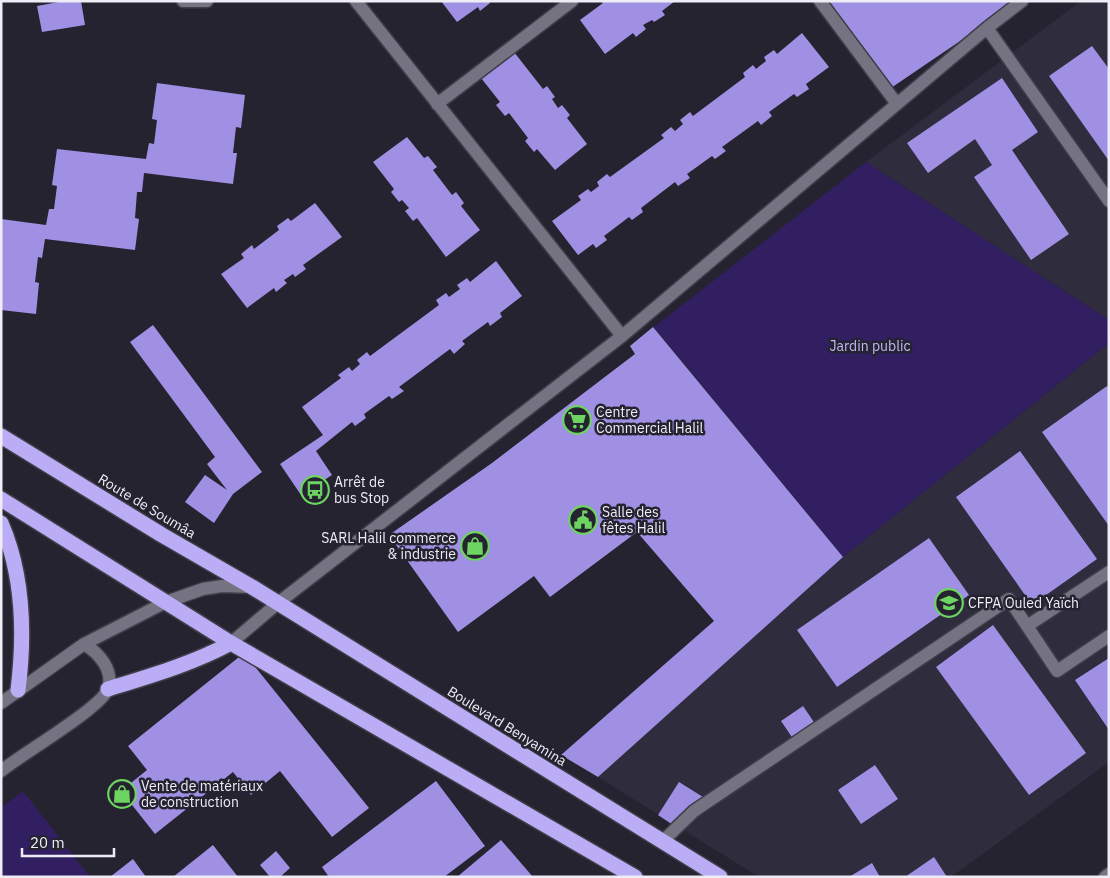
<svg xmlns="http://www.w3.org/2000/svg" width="1110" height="878" font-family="'IBM Plex Sans',sans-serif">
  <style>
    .built { fill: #2f2c3e }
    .green { fill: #321f61 }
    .building { fill: #a090e3 }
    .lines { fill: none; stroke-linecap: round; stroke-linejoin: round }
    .minor-casing { stroke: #3f3e48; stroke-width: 15 }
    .highway-casing { stroke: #3f3e48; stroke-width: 18 }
    .minor { stroke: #757382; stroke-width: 12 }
    .highway { stroke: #baadf6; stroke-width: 15 }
    .labels { text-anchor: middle; stroke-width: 5; stroke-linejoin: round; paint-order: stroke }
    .park-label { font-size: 14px; fill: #c3b8f9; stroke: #252330 }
    .poi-label { font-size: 14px; fill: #eeedf6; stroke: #252330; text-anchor: start }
    .street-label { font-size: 14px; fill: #eeedf6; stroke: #252330 }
  </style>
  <rect width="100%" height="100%" fill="#252330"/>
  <path class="built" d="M1081 1H1109V320L866 162Z
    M1109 343V762L951 877H759L598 777 736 649 843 557Z"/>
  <path class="green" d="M866 162 1109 320V343L843 557 654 327Z
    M23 791 90 877H1V808Z"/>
  <path class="building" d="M64 1H81L85 25 42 32 37 6Z
    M441 1H489L490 3 480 11 478 7 457 22Z
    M601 1H675L662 11 665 15 654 22 652 20 643 25 646 29 636 37 633 33 605 54 580 20 603 3Z
    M829 1H1019L888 90Z
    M802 33 829 67 806 84 809 89 797 97 794 94 769 112 772 116 761 125 758 121 722 147 726 151 715 159 712 156 687 174 690 178 678 186 675 182 641 208 643 212 632 220 629 217 604 236 607 240 596 248 593 244 578 255 552 221 581 200 578 196 588 189 591 192 599 186 597 182 607 174 610 177 664 138 661 135 671 127 675 131 683 124 680 120 690 112 693 116 745 77 743 73 753 65 756 69 766 61 764 57 774 50 777 54Z
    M1092 46 1109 69V161L1049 76Z
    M514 52 543 89 547 86 555 97 552 99 558 108 562 105 570 115 567 118 587 144 555 170 537 149 534 152 525 141 528 138 509 113 505 116 496 105 500 102 481 78Z
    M1002 78 1038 132 1012 150 1069 234 1031 260 974 177 992 165 975 139 928 173 907 143Z
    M157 83 245 95 241 128 236 127 233 153H237L233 184 144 173 142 192H137L135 218 139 219 135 250 45 239 42 258 38 257 35 282 39 283 36 314 1 310V219L46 225 49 209H54L57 186 52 185 57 149 146 159 149 143 154 144 157 120 152 119Z
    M407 137 424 158 428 156 437 167 433 170 452 195 456 192 464 203 461 206 480 230 446 257 417 218 413 221 405 211 409 208 402 200 399 202 391 192 394 189 373 162Z
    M315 203 342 237 303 265 306 269 295 277 293 274 284 280 287 283 276 292 274 288 247 308 221 274 244 258 241 254 252 245 254 249 279 230 277 226 288 218 291 221Z
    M496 261 522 296 500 313 502 317 490 326 488 322 462 341 465 344 454 354 450 349 399 387 404 391 392 399 389 396 364 414 366 418 355 426 352 422 316 451 332 475 301 495 280 464 323 435 302 407 341 378 338 375 349 367 352 371 360 364 357 360 367 352 370 356 439 305 436 300 446 293 449 297 460 289 457 285 467 278 470 282Z
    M153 325 262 472 233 494 214 523 185 502 205 475 227 490 207 464 215 457 130 342Z
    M653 327 843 557 598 777 561 755 714 621 637 532 550 597 534 576 458 632 389 535 492 463 635 354 630 346Z
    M1107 386 1109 389V526L1042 432Z
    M1020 451 1097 559 1032 605 956 497Z
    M929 538 969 595 837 687 797 630Z
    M993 625 1086 753 1029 795 936 667Z
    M244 653 369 808 332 837 280 771 251 795 233 772 155 834 121 791 147 770 128 746Z
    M1109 658V730L1075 680Z
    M803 706 820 731 798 746 781 721Z
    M875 765 898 799 861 824 838 790Z
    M436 781 485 846 444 877H329L322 867Z
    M679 782 703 797 682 831 658 815Z
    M501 840 533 877H457Z
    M213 845 238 877H173Z
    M276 851 290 868 280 877H270L260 865Z
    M934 857 947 877H905Z
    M133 859 146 877H110Z
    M872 863 880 877H849Z"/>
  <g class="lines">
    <defs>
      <path id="minor" d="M183 1H207
        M356 1 622 336
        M820 1 897 104
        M987 28 1109 201
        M437 104 572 1
        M1027 626 1109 572
        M231 643 278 603 622 336 987 28 1022 1
        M1 703 84 644 166 602 203 589 222 586 252 587
        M1 771C22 754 101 708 108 689 114 670 99 653 84 644
        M663 841 694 811 1009 599 1057 671 1109 636
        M1105 877 1109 874"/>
      <path id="highway" d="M1 436 162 535 252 587 720 877
        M1 499 231 643 635 877
        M1 523C24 576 25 634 18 690
        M108 689C150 676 192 664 231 643"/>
    </defs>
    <use href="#minor" class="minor-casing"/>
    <use href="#highway" class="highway-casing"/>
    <use href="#minor" class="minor"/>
    <use href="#highway" class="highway"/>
  </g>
  <defs>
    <symbol id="supermarket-ring" viewBox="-11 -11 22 22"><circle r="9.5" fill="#252330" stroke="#6dd361" stroke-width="1.5"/><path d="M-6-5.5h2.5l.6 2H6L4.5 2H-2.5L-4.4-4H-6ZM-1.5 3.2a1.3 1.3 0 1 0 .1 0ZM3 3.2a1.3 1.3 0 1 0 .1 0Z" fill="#6dd361"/></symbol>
    <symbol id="bus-ring" viewBox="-11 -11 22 22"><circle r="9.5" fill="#252330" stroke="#6dd361" stroke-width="1.5"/><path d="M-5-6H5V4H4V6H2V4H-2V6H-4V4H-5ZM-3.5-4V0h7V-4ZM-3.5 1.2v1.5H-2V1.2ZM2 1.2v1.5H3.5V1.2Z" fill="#6dd361"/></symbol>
    <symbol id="civic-ring" viewBox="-11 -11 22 22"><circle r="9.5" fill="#252330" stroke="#6dd361" stroke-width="1.5"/><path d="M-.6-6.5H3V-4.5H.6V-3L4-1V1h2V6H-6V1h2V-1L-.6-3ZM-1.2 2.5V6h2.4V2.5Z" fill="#6dd361"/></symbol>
    <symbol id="shop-ring" viewBox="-11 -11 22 22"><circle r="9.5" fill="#252330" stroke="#6dd361" stroke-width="1.5"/><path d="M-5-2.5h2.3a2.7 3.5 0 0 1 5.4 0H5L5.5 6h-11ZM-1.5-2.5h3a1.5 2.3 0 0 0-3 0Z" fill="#6dd361"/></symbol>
    <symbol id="university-ring" viewBox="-11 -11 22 22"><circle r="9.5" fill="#252330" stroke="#6dd361" stroke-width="1.5"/><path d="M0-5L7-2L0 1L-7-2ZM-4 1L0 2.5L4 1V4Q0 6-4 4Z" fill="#6dd361"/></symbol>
  </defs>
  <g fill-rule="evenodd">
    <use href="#supermarket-ring" x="561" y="404" width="32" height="32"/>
    <use href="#bus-ring" x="299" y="474" width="32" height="32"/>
    <use href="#civic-ring" x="567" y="504" width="32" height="32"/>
    <use href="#shop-ring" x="459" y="530" width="32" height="32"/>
    <use href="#university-ring" x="933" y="587" width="32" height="32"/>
    <use href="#shop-ring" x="106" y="778" width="32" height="32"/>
  </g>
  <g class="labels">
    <g class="park-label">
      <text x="870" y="351">Jardin public</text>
    </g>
    <g class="poi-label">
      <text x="596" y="417">Centre<tspan x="596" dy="16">Commercial Halil</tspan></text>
      <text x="334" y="487">Arrêt de<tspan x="334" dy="16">bus Stop</tspan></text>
      <text x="602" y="517">Salle des<tspan x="602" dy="16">fêtes Halil</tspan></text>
      <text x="456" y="543" text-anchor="end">SARL Halil commerce<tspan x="456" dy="16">&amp; industrie</tspan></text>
      <text x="968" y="608">CFPA Ouled Yaïch</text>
      <text x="141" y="791">Vente de matériaux<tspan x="141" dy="16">de construction</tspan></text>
    </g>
    <g class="street-label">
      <text transform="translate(147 506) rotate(31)" y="5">Route de Soumâa</text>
      <text transform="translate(507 726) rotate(32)" y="5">Boulevard Benyamina</text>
    </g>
  </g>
  <rect width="1110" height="878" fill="none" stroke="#eeedf6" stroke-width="5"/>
  <path d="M22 848v8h92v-8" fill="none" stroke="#eeedf6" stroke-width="2.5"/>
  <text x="30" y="848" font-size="15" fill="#eeedf6" stroke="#252330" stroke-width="4" paint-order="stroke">20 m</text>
</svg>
